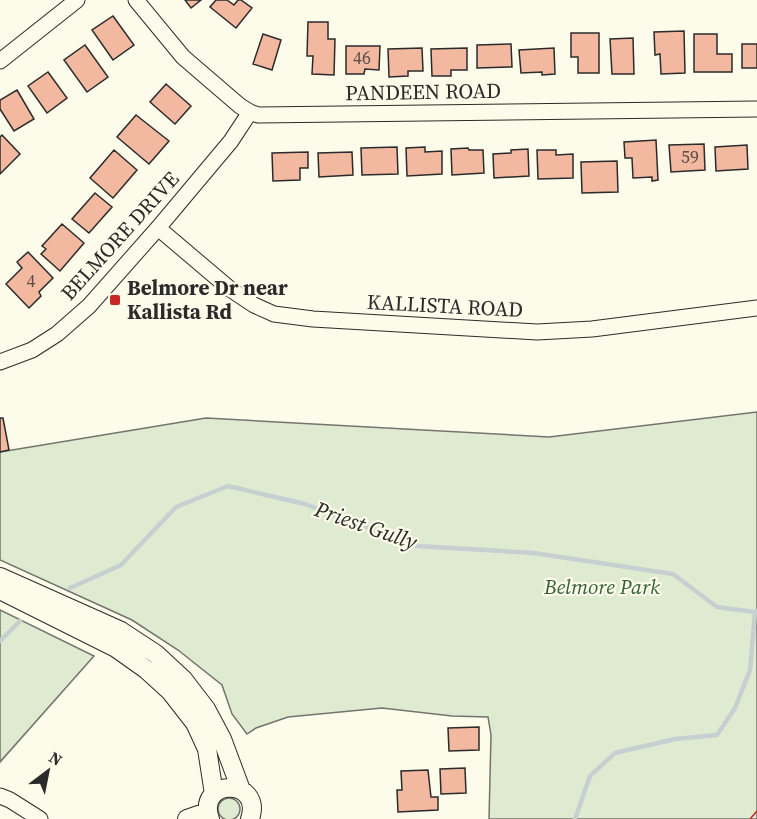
<svg xmlns="http://www.w3.org/2000/svg" width="757" height="819" font-family="'Source Serif 4',serif">
  <style>
    .green { fill: #deebd1; stroke: #74746e; stroke-width: 1.5 }
    .lines { fill: none; stroke-linecap: round; stroke-linejoin: round }
    .stream { stroke: #c7d0d0; stroke-width: 4.5 }
    .building { fill: #f2b8a0; stroke: #2b2b2b; stroke-width: 1.5 }
    .minor-casing { stroke: #2b2b2b; stroke-width: 17 }
    .tertiary-casing { stroke: #2b2b2b; stroke-width: 20 }
    .minor { stroke: #fdfbea; stroke-width: 15 }
    .tertiary { stroke: #fdfbea; stroke-width: 18 }
    .power { stroke: #c62828; stroke-width: 1.5; stroke-dasharray: 21 4.5 3 4.5; stroke-linecap: butt }
    .poi-dot { fill: #c62828; stroke: #fdfbea; stroke-width: 2 }
    .labels { text-anchor: middle; stroke-width: 4.5; stroke-linejoin: round; paint-order: stroke }
    .number-label { font-size: 18px; fill: #5d4e48 }
    .street-label { font-size: 21px; fill: #2b2b2b; stroke: #fdfbea }
    .poi-label { font-size: 21px; font-weight: bold; fill: #2b2b2b; stroke: #fdfbea; text-anchor: start }
    .park-label { font-size: 21px; font-style: italic; fill: #34623c; stroke: #fdfbea }
    .water-label { font-size: 22px; font-style: italic; fill: #2b2b2b; stroke: #fdfbea }
  </style>
  <rect width="100%" height="100%" fill="#fdfbea"/>
  <path class="green" d="M757 412V819H489L491 735 488 717 452 716 382 708 288 717 256 728 247 734 232 714 222 685 178 650 132 620 0 560V452L206 418 549 437Z
    M0 610 94 656 0 762Z
    M218 809a11 11 0 1 1 22 0a11 11 0 1 1-22 0Z"/>
  <g class="lines">
    <path class="stream" d="M70 588 121 565 176 507 228 486 305 504 417 546 534 553 673 574 717 607 755 612 757 611
      M0 641 20 621
      M575 819 590 776 615 753 675 739 717 735 735 708 750 670 755 612"/>
  </g>
  <path class="building" d="M185 0H201L191 8Z
    M216 0H227L234 5 238 0H241L252 8 236 28 210 7Z
    M113 16 134 45 113 60 92 30Z
    M308 22H328V39H335L334 75 312 74 313 56H307Z
    M684 31 685 73 661 74 660 54 655 55 654 32Z
    M571 33H599V73H578V57H571Z
    M263 34 281 40 272 70 253 64Z
    M694 34H717V54H732V72H694Z
    M633 38 634 74H612L610 39Z
    M511 44 512 67 477 68V45Z
    M742 44H757V68H742Z
    M85 45 108 77 87 92 64 60Z
    M346 46H380L379 70 365 69 364 74H346Z
    M422 48 423 71H408V76L389 77 388 49Z
    M467 48V70H451V76H432L431 49Z
    M554 48 555 74 542 75V72L521 73 519 50Z
    M48 72 67 98 47 113 28 86Z
    M166 84 191 106 175 124 150 102Z
    M17 90 34 119 14 131 0 109V100Z
    M136 115 169 141 149 164 117 137Z
    M2 135 20 154 0 174V137Z
    M656 140 658 180 652 181V177L633 178 632 158H625L624 142Z
    M704 144 705 170 671 172 669 145Z
    M747 145 748 169 716 171 715 147Z
    M397 147 398 174 362 175 361 148Z
    M425 147V152L442 151V174L407 176 406 148Z
    M468 148 469 150H483L484 173 452 175 451 149Z
    M528 149 529 176 494 178 493 154 511 153V150Z
    M114 150 137 170 113 198 90 178Z
    M537 150H556V155L573 154V178L538 179Z
    M308 152V168H300V180L273 181 272 153Z
    M352 152 353 175 319 177 318 153Z
    M617 161 618 192 582 193 581 162Z
    M95 193 112 207 89 233 72 219Z
    M62 224 84 243 60 271 41 254 46 249 42 246Z
    M28 252 53 278 39 292 41 296 29 308 6 284 22 268 17 262Z
    M0 418H3L9 450 0 452Z
    M479 727V750L449 751 448 728Z
    M465 768 466 793 441 794 440 769Z
    M428 770 431 797H438V810L398 812 397 790H402L401 771Z"/>
  <g class="lines">
    <defs>
      <path id="minor" d="M136 0 183 57 240 106 250 112 258 115 757 109
        M0 61 77 0
        M158 228 230 289 254 305 274 314 313 319 537 332 592 329 757 308
        M0 362 32 350 57 334 89 306 158 228 231 141 250 112
        M0 796 10 800 40 819"/>
      <path id="tertiary" d="M0 577 121 631 156 654 183 679 206 709 222 739 241 790
        M0 590 116 648 147 670 170 691 195 723 207 749 214 794
        M187 819 207 812
        M210 819C195 778 264 777 250 819"/>
    </defs>
    <use href="#minor" class="minor-casing"/>
    <use href="#tertiary" class="tertiary-casing"/>
    <use href="#minor" class="minor"/>
    <use href="#tertiary" class="tertiary"/>
    <path class="power" d="M750 819 757 811"/>
  </g>
  <rect class="poi-dot" x="109" y="294" width="12" height="12" rx="3"/>
  <g class="labels">
    <g class="number-label">
      <text x="362" y="64">46</text>
      <text x="690" y="163">59</text>
      <text x="31" y="287">4</text>
    </g>
    <g class="street-label">
      <text transform="translate(423 92) rotate(-1)" y="7">PANDEEN ROAD</text>
      <text transform="translate(120 236) rotate(-48)" y="7">BELMORE DRIVE</text>
      <text transform="translate(445 306) rotate(3)" y="7">KALLISTA ROAD</text>
    </g>
    <g class="poi-label">
      <text x="127" y="295">Belmore Dr near<tspan x="127" dy="24">Kallista Rd</tspan></text>
    </g>
    <g class="park-label">
      <text x="602" y="594">Belmore Park</text>
    </g>
    <g class="water-label">
      <text transform="translate(366 525) rotate(19)" y="8">Priest Gully</text>
    </g>
  </g>
  <g transform="translate(48 771) rotate(32)" stroke="#fdfbea" stroke-width="4.5" paint-order="stroke">
  <path d="M0-4.5L10 22L0 15L-10 22Z" fill="#2b2b2b"/>
  <text y="-9" font-size="16" font-weight="bold" text-anchor="middle" fill="#2b2b2b">N</text>
  </g>
</svg>
